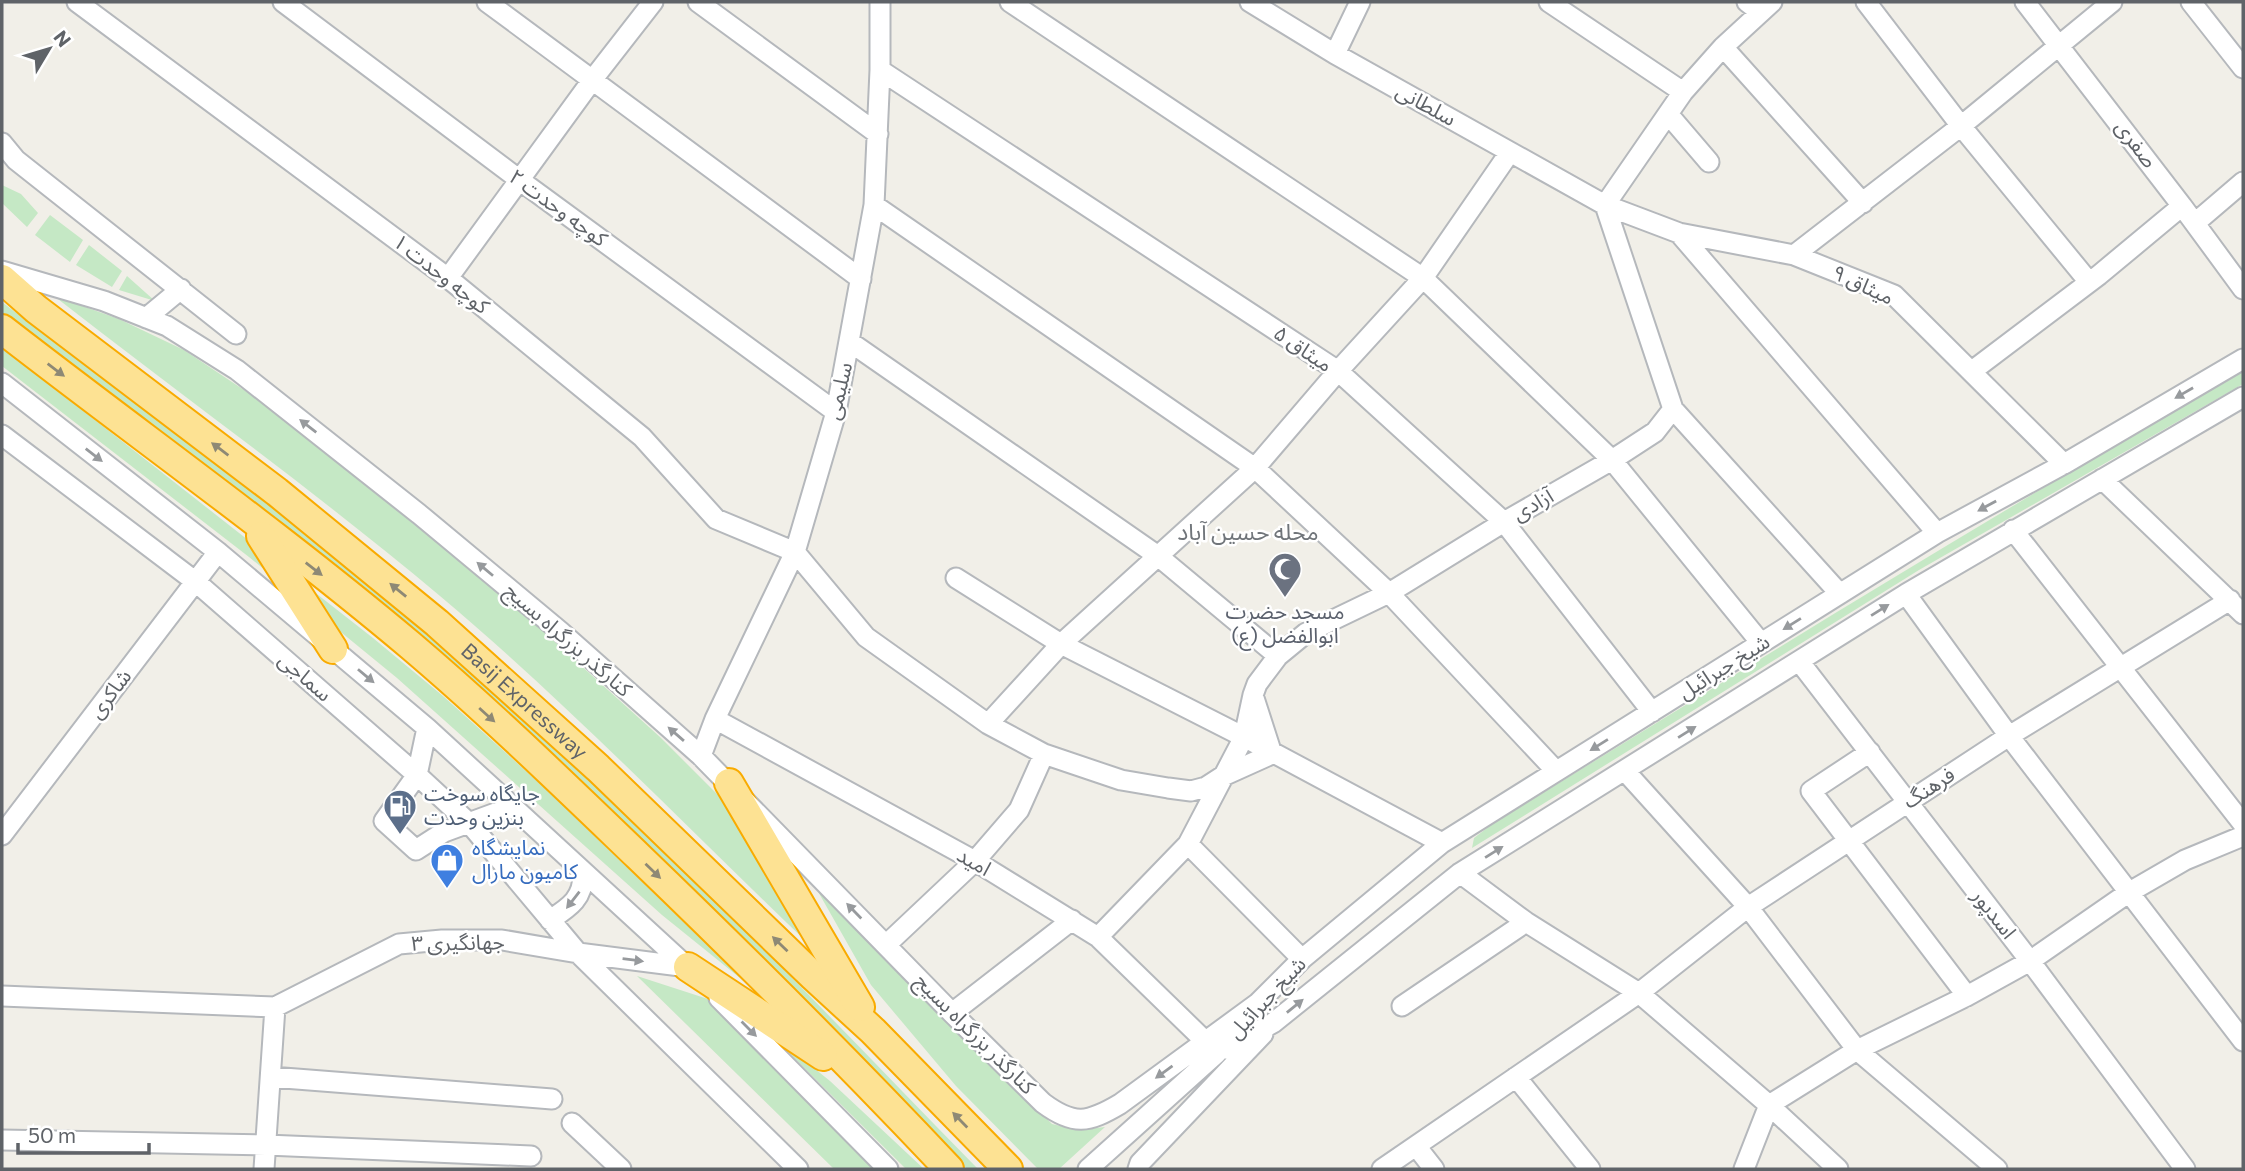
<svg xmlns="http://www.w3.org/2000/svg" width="2245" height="1171" font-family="Commissioner,'Noto Sans Arabic',sans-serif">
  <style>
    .green { fill: #c5e8c5 }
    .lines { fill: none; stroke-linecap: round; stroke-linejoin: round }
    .minor-casing { stroke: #b5b8bc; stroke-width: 23 }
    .highway-casing { stroke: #f9ab00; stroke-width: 32 }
    .minor { stroke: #fff; stroke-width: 19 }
    .highway { stroke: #fde293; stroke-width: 28 }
    .oneway { fill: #8e8975 }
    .oneway2 { fill: #979a9d }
    .labels { text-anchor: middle; stroke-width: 5; stroke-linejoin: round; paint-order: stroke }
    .street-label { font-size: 21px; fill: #5f6368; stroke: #fff }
    .worship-label { font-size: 21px; fill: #5b616d; stroke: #fff }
    .service-label { font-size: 21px; fill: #4e5e75; stroke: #fff; text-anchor: start }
    .shop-label { font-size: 21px; fill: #366cbe; stroke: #fff; text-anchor: start }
    .neighbourhood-label { font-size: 23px; fill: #70757a; stroke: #fff }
  </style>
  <rect width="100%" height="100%" fill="#f1efe8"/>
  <path class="green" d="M2 185 21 194 38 213 27 227 2 203Z
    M50 215 83 240 70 262 35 235Z
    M89 245 122 271 112 287 76 265Z
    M127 276 155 301 119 290Z
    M54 296 119 319 184 350 268 406 374 486 535 624 660 737 736 813 810 945C687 828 570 705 440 596 315 491 182 396 54 296Z
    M2 302C147 414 298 521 438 641 629 804 803 990 978 1169H967L650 853 85 378 2 314Z
    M2 347 373 638 443 696 548 791 750 986 662 915 397 678 249 557 2 366Z
    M2243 371V384L1919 570 1472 848 1474 838 1491 825C1740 671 1989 517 2243 371Z
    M816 888 1052 1124 1078 1130 1105 1127 1059 1169H1038L956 1086 871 985Z
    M637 976 708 999 877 1169H834Z
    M763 1027 830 1081 924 1169H906Z"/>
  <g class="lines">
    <defs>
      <path id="minor" d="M77 2 448 278 642 437 716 519 795 552 866 637 988 724 1044 754 1121 780 1168 788 1191 791 1206 787 1223 776 1272 754 1253 695
        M283 2 521 181 836 412
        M487 2 861 279
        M698 2 878 134
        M1010 2 1423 278 1612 460 1761 643
        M1250 2 1335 54 1605 205 1679 233 1794 255 1894 295 2064 464
        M1549 2 1683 92
        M1747 2 1760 12
        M1866 2 1961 126 2089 282
        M2025 2 2182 206 2243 289
        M2191 2 2243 68
        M1723 47 1863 203
        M1335 54 1360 2
        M880 70 1338 371 1504 522 1652 712
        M1668 114 1709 162
        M2 143 16 160 236 334
        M874 205 1255 468 1389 593 1556 771
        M1605 205 1683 92 1723 47 1772 2
        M2195 223 2243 182
        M1679 233 1937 533
        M1794 255 1961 126 2112 2
        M2 271 104 301 167 326 237 370 419 514 561 632 701 756 952 1013 1043 1103C1074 1126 1088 1123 1120 1104L1258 1003
        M448 278 593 79 653 2
        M146 318 181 289
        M850 342 1158 556 1278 656
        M1972 371 2099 275 2182 206
        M2 383 218 552 427 728 696 975
        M1673 409 1840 594
        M2 435 196 582 417 775 470 824 578 953 688 967
        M2102 479 2243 614
        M2013 530 2243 824
        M956 578 1061 644 1244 737 1442 843
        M1906 594 2009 736 2243 1041
        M1799 661 2030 961 2185 1169
        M715 719 975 861 1098 937 1206 1042
        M988 724 1061 644 1255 468 1338 371 1423 278 1510 152
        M427 728 417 775 384 821 416 850 444 832 512 807
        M1870 752 1811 791 1967 996
        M701 756 715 719 795 552 836 412 874 205 880 70V2
        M1625 771 1748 907 1857 1050 1997 1169
        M2 835 218 552
        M1188 844 1302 959
        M1460 873 1526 922 1639 993 1769 1105 1838 1169
        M550 920C570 907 584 898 583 872
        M1098 937 1188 844 1244 737 1253 695 1257 684 1278 656 1306 633 1389 593 1504 522 1612 460 1655 432 1673 409 1605 205
        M887 944 975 861 1019 810 1044 754
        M2 996 275 1007 399 944 442 940H502L578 953 798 1169
        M719 998 888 1169
        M1402 1006 1526 922
        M952 1013 1072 920
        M1226 1049 1273 1023 1460 873 1906 594 2243 397
        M271 1077 552 1099
        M1516 1077 1590 1169
        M572 1123 621 1169
        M2 1140 266 1145 531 1156
        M1416 1146 1434 1169
        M264 1169 275 1007
        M1088 1169 1216 1054 1258 1003 1302 959 1442 843 1937 533 2064 464 2243 359
        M1138 1169 1140 1163 1263 1034
        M1382 1169 1639 993 1748 907 2009 736 2230 600
        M1744 1169 1769 1105 1857 1050 1967 996 2030 961 2128 893 2185 860 2243 836"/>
      <g id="highway">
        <path id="s1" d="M2 279 36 309 277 492 437 623 598 768 813 976 873 1031 1008 1169"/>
        <path d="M2 329C137 434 278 534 410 645 489 712 564 785 639 857 745 959 848 1062 949 1169"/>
        <path d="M261 536 333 649"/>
        <path d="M729 783 860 1007"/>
        <path d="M688 967 823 1056"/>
      </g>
    </defs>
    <use href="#minor" class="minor-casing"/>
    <use href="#highway" class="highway-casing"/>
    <use href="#minor" class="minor"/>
    <use href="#highway" class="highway"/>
  </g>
  <defs><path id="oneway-solid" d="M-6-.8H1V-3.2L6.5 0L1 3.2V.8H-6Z" transform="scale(1.75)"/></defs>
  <g class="oneway">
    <use href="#oneway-solid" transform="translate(56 370) rotate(37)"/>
    <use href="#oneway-solid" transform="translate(220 449) rotate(-143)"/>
    <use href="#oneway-solid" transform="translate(314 569) rotate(38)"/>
    <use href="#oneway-solid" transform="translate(398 590) rotate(-141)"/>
    <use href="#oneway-solid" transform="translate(487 715) rotate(42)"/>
    <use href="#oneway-solid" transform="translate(653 871) rotate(44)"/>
    <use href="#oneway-solid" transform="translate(780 944) rotate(-136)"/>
    <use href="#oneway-solid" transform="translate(960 1120) rotate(-134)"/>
  </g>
  <g class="oneway2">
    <use href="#oneway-solid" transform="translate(2184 393) rotate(150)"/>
    <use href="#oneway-solid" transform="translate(308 426) rotate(-142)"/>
    <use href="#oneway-solid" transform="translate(94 455) rotate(38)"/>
    <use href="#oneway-solid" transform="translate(1987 506) rotate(151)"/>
    <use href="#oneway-solid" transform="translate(485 569) rotate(-140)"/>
    <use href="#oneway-solid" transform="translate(1880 610) rotate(-32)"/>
    <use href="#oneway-solid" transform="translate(1792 624) rotate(148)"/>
    <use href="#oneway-solid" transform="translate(366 676) rotate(40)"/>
    <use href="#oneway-solid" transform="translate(1687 732) rotate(-32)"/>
    <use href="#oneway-solid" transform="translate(676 734) rotate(-139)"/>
    <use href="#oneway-solid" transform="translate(1599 745) rotate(148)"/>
    <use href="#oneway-solid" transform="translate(1494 852) rotate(-32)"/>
    <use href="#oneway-solid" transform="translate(573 900) rotate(128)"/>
    <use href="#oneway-solid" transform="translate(854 911) rotate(-134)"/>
    <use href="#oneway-solid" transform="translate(633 960) rotate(7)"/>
    <use href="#oneway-solid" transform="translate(1295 1006) rotate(-39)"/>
    <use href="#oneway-solid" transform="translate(749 1029) rotate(45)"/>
    <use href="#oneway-solid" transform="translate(1164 1072) rotate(144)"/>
  </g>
  <defs>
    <symbol id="mosque-pin" viewBox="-11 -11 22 30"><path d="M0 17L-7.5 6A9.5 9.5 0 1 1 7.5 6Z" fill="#6b7280" stroke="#fff"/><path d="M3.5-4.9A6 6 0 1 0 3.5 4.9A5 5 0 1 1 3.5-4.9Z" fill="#fff"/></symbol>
    <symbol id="fuel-pin" viewBox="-11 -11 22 30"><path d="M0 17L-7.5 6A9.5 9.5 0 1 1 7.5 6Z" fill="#5c6f8a" stroke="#fff"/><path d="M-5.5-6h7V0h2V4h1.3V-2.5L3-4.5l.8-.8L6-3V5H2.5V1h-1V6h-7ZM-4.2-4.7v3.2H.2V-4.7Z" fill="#fff"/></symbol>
    <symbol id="shop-pin" viewBox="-11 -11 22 30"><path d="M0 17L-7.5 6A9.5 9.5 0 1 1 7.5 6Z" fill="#3f7fe0" stroke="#fff"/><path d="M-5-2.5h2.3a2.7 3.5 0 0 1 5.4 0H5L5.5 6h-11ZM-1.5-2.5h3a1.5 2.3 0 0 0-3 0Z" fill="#fff"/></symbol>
  </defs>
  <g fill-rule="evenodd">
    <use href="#mosque-pin" x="1266" y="550" width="38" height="52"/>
    <use href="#fuel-pin" x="381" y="787" width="38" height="52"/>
    <use href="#shop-pin" x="428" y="841" width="38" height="52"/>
  </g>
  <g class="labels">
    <g class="street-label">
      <text transform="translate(1426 105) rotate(29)" y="7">سلطانی</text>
      <text transform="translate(2136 144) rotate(53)" y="7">صفری</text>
      <text transform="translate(558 208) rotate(36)" y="7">کوچه وحدت ۲</text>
      <text transform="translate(441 274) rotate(38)" y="7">کوچه وحدت ۱</text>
      <text transform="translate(1863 285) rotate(25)" y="7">میثاق ۹</text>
      <text transform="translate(1303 349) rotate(34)" y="7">میثاق ۵</text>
      <text transform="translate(839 391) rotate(-77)" y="7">سلیمی</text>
      <text transform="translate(1533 505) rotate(-30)" y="7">آزادی</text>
      <text transform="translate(568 640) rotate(41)" y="7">کنارگذر بزرگراه بسیج</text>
      <text transform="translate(1724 667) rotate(-32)" y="7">شیخ جبرائیل</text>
      <text transform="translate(305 677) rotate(41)" y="7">سماجی</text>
      <text transform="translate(110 694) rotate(-53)" y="7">شاکری</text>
      <text dy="7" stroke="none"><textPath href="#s1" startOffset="672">Basij Expressway</textPath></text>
      <text transform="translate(1929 788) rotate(-33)" y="7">فرهنگ</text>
      <text transform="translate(974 862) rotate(30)" y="7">امید</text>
      <text transform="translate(1994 914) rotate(52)" y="7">اسدپور</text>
      <text transform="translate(458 943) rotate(-1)" y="7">جهانگیری ۳</text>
      <text transform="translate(1267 998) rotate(-47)" y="7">شیخ جبرائیل</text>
      <text transform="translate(975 1034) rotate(45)" y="7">کنارگذر بزرگراه بسیج</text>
    </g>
    <g class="worship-label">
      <text x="1285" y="619">مسجد حضرت<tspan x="1285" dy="24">ابوالفضل (ع)</tspan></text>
    </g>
    <g class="service-label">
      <text x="424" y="801">جایگاه سوخت<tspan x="424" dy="24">بنزین وحدت</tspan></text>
    </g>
    <g class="shop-label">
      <text x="472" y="855">نمایشگاه<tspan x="472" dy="24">کامیون مارال</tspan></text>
    </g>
    <g class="neighbourhood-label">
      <text x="1248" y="540">محله حسین آباد</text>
    </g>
  </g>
  <rect width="2245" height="1171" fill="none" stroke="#5f6368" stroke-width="7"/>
  <g transform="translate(49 49) rotate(52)" stroke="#ffffff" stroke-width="5" paint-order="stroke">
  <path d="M0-5L12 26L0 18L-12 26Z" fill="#5f6368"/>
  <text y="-10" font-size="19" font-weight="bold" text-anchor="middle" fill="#5f6368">N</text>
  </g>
  <path d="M18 1143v10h131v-10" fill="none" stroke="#5f6368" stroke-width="3.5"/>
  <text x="28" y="1143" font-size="21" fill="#5f6368" stroke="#ffffff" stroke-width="5" paint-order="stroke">50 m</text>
</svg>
